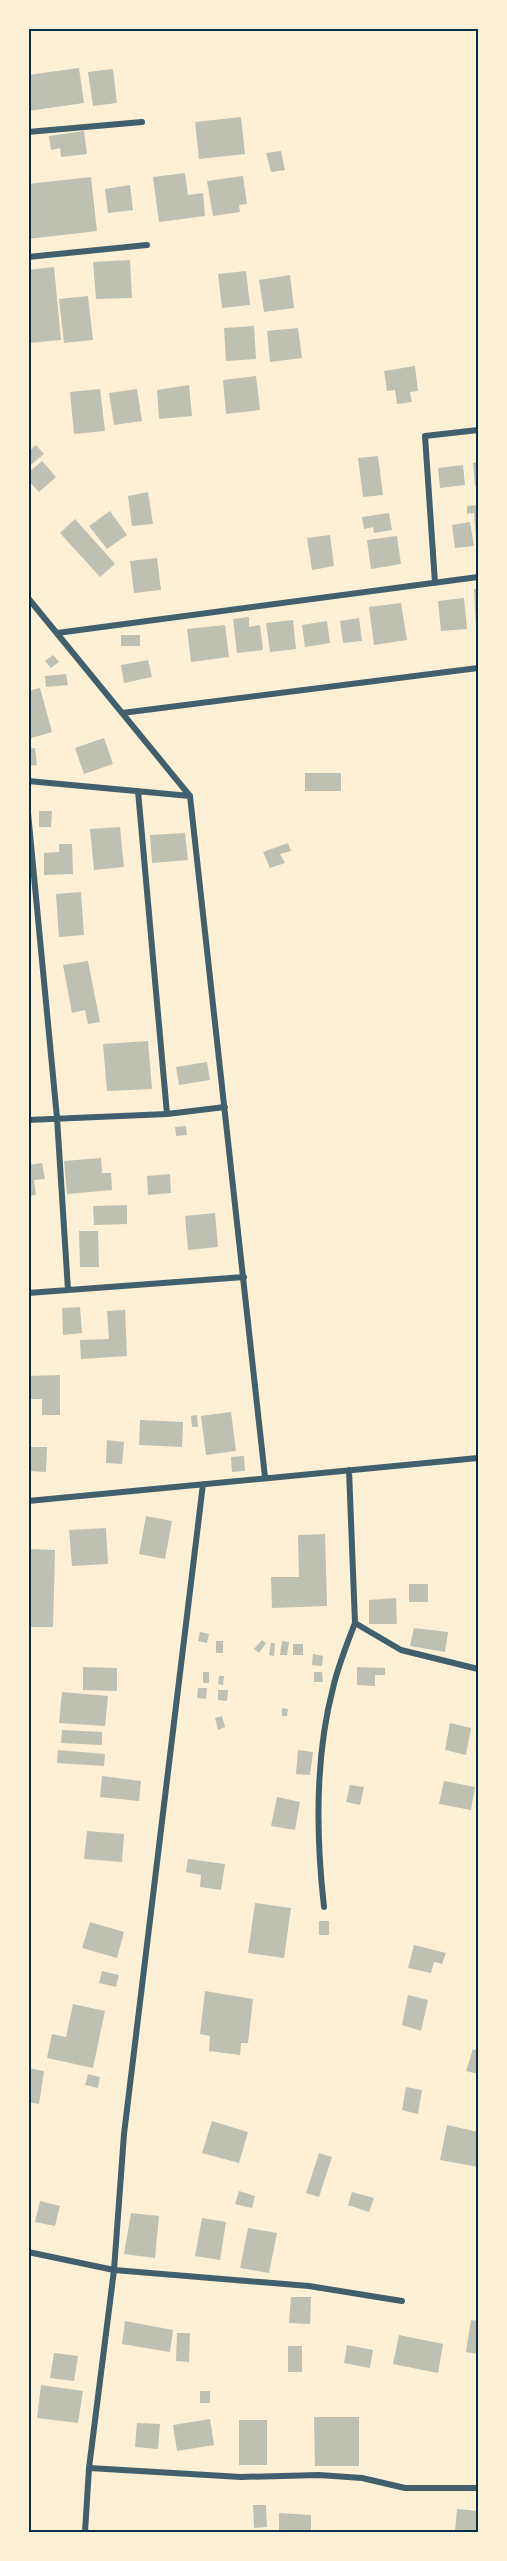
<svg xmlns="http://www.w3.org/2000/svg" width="507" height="2561" font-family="'DM Sans',sans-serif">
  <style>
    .building { fill: #bec0b2 }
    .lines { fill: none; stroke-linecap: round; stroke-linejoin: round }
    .minor { stroke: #3f606c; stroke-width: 6 }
    .neatline { fill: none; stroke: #003049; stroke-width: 2 }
  </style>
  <rect width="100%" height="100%" fill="#fdf0d5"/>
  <path class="building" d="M79 68 84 103 28 111V75Z
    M113 69 117 103 93 106 88 72Z
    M241 117 245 154 199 159 195 122Z
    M84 131 87 154 61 157 60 148 51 150 49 136Z
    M281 151 285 170 271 172 266 153Z
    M185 173 188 195 203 193 205 216 159 222 153 177Z
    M243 176 247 204 239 205 240 212 213 216 207 181Z
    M91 177 97 231 28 239V184Z
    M130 185 133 210 108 213 105 189Z
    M130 260 132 298 96 299 93 262Z
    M54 267 61 340 28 343V270Z
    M246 271 250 305 222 308 218 274Z
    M290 275 294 308 264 312 259 280Z
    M88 296 93 340 64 343 59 299Z
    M254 326 256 359 226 361 224 328Z
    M298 328 302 358 270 362 267 331Z
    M415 366 418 391 410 392 412 402 397 404 395 390 387 391 384 371Z
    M256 376 260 410 226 414 223 380Z
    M189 385 192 416 159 419 157 390Z
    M100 389 105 431 74 434 70 392Z
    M137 389 142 421 114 425 109 393Z
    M36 445 44 454 28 467V452Z
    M378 456 383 495 363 497 358 458Z
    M42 461 56 477 39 492 28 480V473Z
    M478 462V486H475L473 463Z
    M463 465 465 485 440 488 438 468Z
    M148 492 153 524 132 526 128 496Z
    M478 505V540H476L474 513 467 514V506Z
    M110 511 127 535 107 549 89 526Z
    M389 513 392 530 374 533 373 527 364 529 362 517Z
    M75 519 115 564 100 577 60 533Z
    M470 522 474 546 455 548 452 525Z
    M330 535 334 566 312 570 307 538Z
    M397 536 401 564 371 569 367 540Z
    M157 558 161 590 134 593 130 561Z
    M478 588V628H476L474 589Z
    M464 598 467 629 441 631 438 601Z
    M401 603 407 640 374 645 369 607Z
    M249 617V627L260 625 263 650 237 653 233 619Z
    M359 618 362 641 343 643 340 621Z
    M293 620 296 649 270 652 266 623Z
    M327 621 330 643 305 647 302 625Z
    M225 625 229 657 191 662 187 629Z
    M121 635H140V646H121Z
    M53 655 59 662 51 668 45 661Z
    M148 660 152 677 124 683 121 665Z
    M66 674 68 685 46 687 45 676Z
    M40 688 52 732 28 739V691Z
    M104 738 113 764 84 774 75 748Z
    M35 748 37 765 28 766V749Z
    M305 773H341V791H305Z
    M39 811H52L51 827H39Z
    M120 827 124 867 94 870 90 829Z
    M185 833 188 860 152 863 150 835Z
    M288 843 291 851 280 854 285 863 270 868 263 852Z
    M59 844H72L73 874 44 875V853L59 852Z
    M81 892 84 935 59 937 56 894Z
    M88 961 100 1022 88 1024 85 1010 72 1013 63 965Z
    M148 1041 152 1089 107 1091 103 1044Z
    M207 1062 210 1080 179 1085 176 1067Z
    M186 1126 187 1135 176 1136 175 1127Z
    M101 1158 102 1173H111L112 1190 67 1194 64 1161Z
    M42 1163 45 1179 34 1180 36 1195 28 1196V1165Z
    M170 1174 171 1193 148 1195 147 1176Z
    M127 1205V1224L94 1225 93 1206Z
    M215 1213 218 1247 188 1250 185 1216Z
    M79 1231H98L99 1267H80Z
    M80 1307 82 1333 63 1335 62 1308Z
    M125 1310 127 1356 81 1359 80 1340 109 1339 107 1311Z
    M60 1375V1415H42V1399H28V1376Z
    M231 1412 236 1451 206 1455 201 1416Z
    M197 1415 198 1427H192L191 1416Z
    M140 1420 183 1422 182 1447 139 1445Z
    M107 1440 124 1442 122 1464 106 1463Z
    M29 1447H47L46 1472 29 1471Z
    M244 1456 245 1471 232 1472 231 1457Z
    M146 1516 172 1521 165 1559 139 1554Z
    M106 1528 108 1564 72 1566 69 1530Z
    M325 1534 327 1606 272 1608 271 1577H299L298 1535Z
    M30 1549 55 1550 53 1627H28Z
    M409 1584H428V1602H409Z
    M396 1598 397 1624H369V1600Z
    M414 1628 448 1632 445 1652 410 1646Z
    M200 1632 209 1634 207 1643 198 1641Z
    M262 1640 266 1643 259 1653 254 1649Z
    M216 1641H223V1653H216Z
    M282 1641 289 1642 287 1655H280Z
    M271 1643H275L274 1656 269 1655Z
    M293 1644H303V1655H293Z
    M313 1654 323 1656 322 1666 312 1665Z
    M83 1667 117 1668V1691L83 1690Z
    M357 1667 385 1668V1675H375V1686L357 1685Z
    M203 1672H209V1683H203Z
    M314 1672H322L323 1682H314Z
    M219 1676H224L223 1685 218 1684Z
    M198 1688H207L206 1699 197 1698Z
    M218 1690H228L227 1701 218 1700Z
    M62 1692 108 1696 105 1726 59 1723Z
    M282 1708 288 1709 287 1716H282Z
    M222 1716 225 1727 218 1730 215 1718Z
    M450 1723 471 1728 466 1755 445 1750Z
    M62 1730 102 1732V1745L61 1743Z
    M58 1750 105 1754 104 1766 57 1763Z
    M298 1750 313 1752 310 1775 296 1774Z
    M102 1776 141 1781 139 1801 100 1797Z
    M444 1781 475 1787 471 1810 439 1804Z
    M350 1785 364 1787 360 1805 346 1802Z
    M277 1797 300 1802 295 1830 271 1826Z
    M87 1831 124 1834 122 1862 84 1859Z
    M188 1859 225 1864 221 1890 200 1887 201 1875 186 1872Z
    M255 1903 291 1908 284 1958 248 1953Z
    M319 1921H329V1935H319Z
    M90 1922 124 1932 117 1958 82 1948Z
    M414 1945 446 1953 442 1964 434 1962 431 1973 408 1968Z
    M102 1971 119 1975 116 1987 99 1983Z
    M205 1991 253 1999 248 2043H241L240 2055 209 2051 210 2036 200 2034Z
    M408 1995 428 2000 421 2031 402 2025Z
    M73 2004 105 2011 93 2068 47 2058 52 2034 66 2037Z
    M473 2049 478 2051V2074L466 2071Z
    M28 2068 44 2071 39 2104 28 2102Z
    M88 2074 100 2077 98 2088 85 2085Z
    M406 2087 422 2090 418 2114 402 2110Z
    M212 2121 248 2132 239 2163 202 2153Z
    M447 2125 478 2132V2167L440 2160Z
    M319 2153 332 2157 319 2197 306 2193Z
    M239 2191 255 2196 252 2208 235 2204Z
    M352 2192 374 2198 369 2212 348 2205Z
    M40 2201 60 2206 55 2226 35 2222Z
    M131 2213 159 2216 155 2258 124 2254Z
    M202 2218 226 2222 220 2260 195 2256Z
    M248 2228 277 2233 269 2273 240 2268Z
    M291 2297H311L310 2324 289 2323Z
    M471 2320 478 2321V2354L466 2352Z
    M125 2321 173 2330 170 2352 122 2344Z
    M177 2333H190L189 2362 176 2361Z
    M399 2335 443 2344 438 2373 393 2364Z
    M347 2345 373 2350 370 2368 344 2363Z
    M288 2346H302V2372H288Z
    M54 2353 78 2356 74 2381 50 2378Z
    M41 2385 83 2391 78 2423 37 2418Z
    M200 2391H210V2403H200Z
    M314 2417H359V2466H315Z
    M210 2419 214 2445 177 2451 173 2425Z
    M239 2420H267V2465H239Z
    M137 2423 160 2424 158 2449 135 2447Z
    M253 2505H266L267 2527 254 2528Z
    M457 2509 478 2511V2532H455Z
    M279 2513 311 2515V2532H279Z"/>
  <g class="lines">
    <path class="minor" d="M28 132 142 122
      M28 257 147 245
      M435 583 425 436 478 430
      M28 598 190 796 265 1477
      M57 633 478 577
      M122 713 478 668
      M28 781 190 796
      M138 791 167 1114
      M28 813 57 1118 68 1290
      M28 1120 167 1114 225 1107
      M28 1293 244 1277
      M349 1470 355 1623 401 1650 478 1669
      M203 1484 124 2134 114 2270 89 2468 241 2477 319 2475 362 2478 405 2488H478
      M28 1501 478 1458
      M324 1907C316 1836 315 1757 333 1688 338 1666 347 1644 355 1623
      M28 2252 114 2270 309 2286 402 2301
      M85 2532 89 2468"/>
  </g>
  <rect width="507" height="2561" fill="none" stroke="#fdf0d5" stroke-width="60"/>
  <rect x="30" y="30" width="447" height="2501" class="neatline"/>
</svg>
